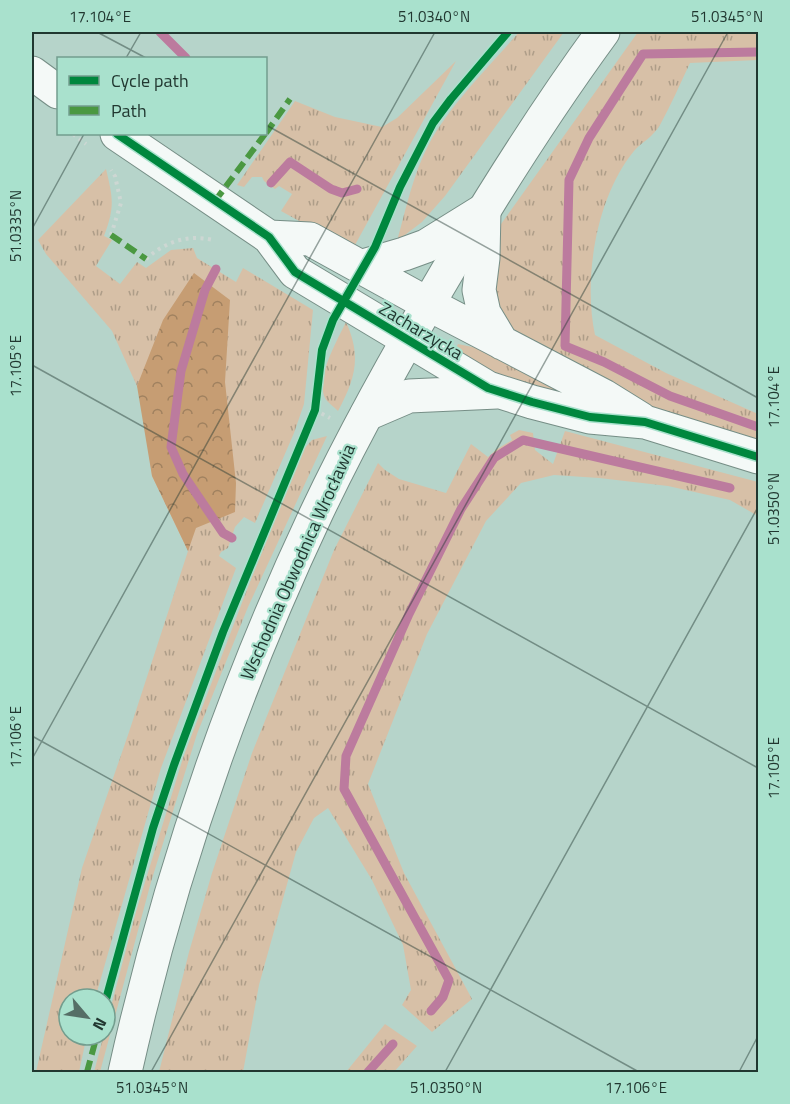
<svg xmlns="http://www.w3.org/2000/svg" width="790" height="1104" font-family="'Titillium Web',sans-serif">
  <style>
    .grass { fill: url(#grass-tufts) }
    .forest { fill: url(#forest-crowns) }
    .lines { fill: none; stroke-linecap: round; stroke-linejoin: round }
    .stream { stroke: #bc7b9e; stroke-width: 9 }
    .minor-casing { stroke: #768e86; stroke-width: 35 }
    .major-casing { stroke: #768e86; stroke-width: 35 }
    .path { stroke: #cdd7d3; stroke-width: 4; stroke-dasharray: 3 4.5; stroke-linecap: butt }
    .minor { stroke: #f4f9f7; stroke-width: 33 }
    .major { stroke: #f4f9f7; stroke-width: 33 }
    .quiet { stroke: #4a9841; stroke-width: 6; stroke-dasharray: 12 6; stroke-linecap: butt }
    .cycleway-casing { stroke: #a9e1cd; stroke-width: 11 }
    .cycleway { stroke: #00873e; stroke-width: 8 }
    .ticks { fill: none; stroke: #213730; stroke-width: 1.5; stroke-opacity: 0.45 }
    .labels { text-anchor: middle; stroke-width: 4.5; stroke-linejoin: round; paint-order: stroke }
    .street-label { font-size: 18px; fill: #213730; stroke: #a9e1cd }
    .neatline { fill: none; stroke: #213730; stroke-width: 2 }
    .ticks-label { font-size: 15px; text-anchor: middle; fill: #213730 }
  </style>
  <defs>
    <pattern id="grass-tufts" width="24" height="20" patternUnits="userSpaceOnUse" patternTransform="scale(1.5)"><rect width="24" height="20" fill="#d7c0a7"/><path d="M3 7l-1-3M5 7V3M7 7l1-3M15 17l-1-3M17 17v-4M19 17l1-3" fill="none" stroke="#ae9d88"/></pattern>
    <pattern id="forest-crowns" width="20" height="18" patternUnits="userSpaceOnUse" patternTransform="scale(1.5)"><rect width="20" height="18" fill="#c69d73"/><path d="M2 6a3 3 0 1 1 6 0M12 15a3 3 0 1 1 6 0" fill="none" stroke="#a0815f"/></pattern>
  </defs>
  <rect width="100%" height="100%" fill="#b6d4ca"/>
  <path class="grass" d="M519 32H564L445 196 422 222 397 241C406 209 413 174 429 144 450 105 490 66 519 32Z
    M638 32H758V60L690 63C680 84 671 105 660 125 653 137 642 142 634 151 596 197 583 279 595 335L666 373 758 414V442L650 406 507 333 495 315 496 231Z
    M456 61 355 245 339 243 281 211 292 194 279 186 275 189 264 181 262 177H252L244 187 237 185 295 101 335 117 382 127 397 118Z
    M106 169C113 198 115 207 104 236L112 240 96 266 120 284 137 262 146 268 171 250 193 248 197 258 236 282 243 268 313 310 304 404 294 433 255 523 244 517 235 527 228 548 221 552 219 556 236 568 161 768 95 999H69V1035H87L79 1072H36L82 868 129 732 188 551 152 476 141 395 112 331 46 254 38 240Z
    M346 322C362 357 355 379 338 411 334 407 327 402 325 398 315 378 338 339 346 322Z
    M458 344 482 349 568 392 572 399 473 366 457 346Z
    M519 430 533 433 535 450 553 464 565 431 758 482V516L730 500 668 486 599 478 554 475 521 483 486 521 427 634 368 784 404 873 472 999 432 1032 402 1005 411 990 403 945 372 880 328 808 314 818 296 852 259 985 243 1072H159L189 952 212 873 252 753 334 550 378 463 385 470 399 479 446 493 471 444 488 457 497 449 512 440 510 435Z
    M327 436 248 607 197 734 151 882 100 1072H94L135 915 183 758 248 587 302 451 312 440Z
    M385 1024 417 1046 394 1072H346Z"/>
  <path class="forest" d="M194 273 230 300 225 382 236 483 235 512 196 528 188 551 152 476 137 386 163 320Z"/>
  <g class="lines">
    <path class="stream" d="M160 32 186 58
      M758 52 643 54 589 138 569 180 565 346 604 362 670 396 758 427
      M271 183 290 162 331 189 342 193 357 189
      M216 269 205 290 181 371 171 447 183 474 223 533 232 538
      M431 1011 443 997 449 980 344 789 346 756 409 614 461 509 494 458 523 440 730 488
      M368 1072 393 1044"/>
    <defs>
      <path id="minor" d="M32 73 58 92
        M117 134 269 237 295 272 488 388 532 402 590 417 645 422 758 457
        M484 210 483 258 479 290 484 313 502 343
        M269 237 310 239 428 304 604 396 641 419
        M363 266 404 254 426 246 484 210
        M367 414 409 396 497 392"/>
      <path id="major" d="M125 1072C168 880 232 692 316 514 358 425 407 339 457 255 503 178 551 103 603 32"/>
    </defs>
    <use href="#minor" class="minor-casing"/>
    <use href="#major" class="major-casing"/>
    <path class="path" d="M73 134 86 144
      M111 235 121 203 115 176 111 170
      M146 259C165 242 187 234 213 240
      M315 410 330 418"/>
    <use href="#minor" class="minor"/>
    <use href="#major" class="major"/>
    <path class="quiet" d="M266 133 290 99
      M215 201 265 134
      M111 235 146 259
      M87 1072 97 1035"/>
    <defs>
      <path id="cycleway" d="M117 134 269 237 295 272 488 388 532 402 590 417 645 422 758 457
        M105 1003 153 828 174 765 223 632 315 410 322 350 333 320 375 247 400 187 433 123 451 99 508 32"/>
    </defs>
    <use href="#cycleway" class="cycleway-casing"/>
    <use href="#cycleway" class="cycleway"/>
  </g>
  <path class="ticks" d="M97 32 146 58M126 58 141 32M266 125 758 398M32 229 84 134M32 365 758 768M32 736 639 1072M32 759 435 32M151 1072 728 32M445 1072 758 507M739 1072 758 1036"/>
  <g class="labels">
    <g class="street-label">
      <text transform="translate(421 331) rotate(31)" y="6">Zacharzycka</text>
      <text transform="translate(298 562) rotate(-66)" y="6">Wschodnia Obwodnica Wrocławia</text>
    </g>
  </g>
  <rect width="790" height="1104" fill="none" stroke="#a9e1cd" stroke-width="66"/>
  <rect x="57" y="57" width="210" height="78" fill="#a9e1cd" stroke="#739d8e" stroke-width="1.5"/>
  <rect x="69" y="76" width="30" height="9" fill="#00873e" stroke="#739d8e" stroke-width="1.5"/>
  <text x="111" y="87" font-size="18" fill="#213730">Cycle path</text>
  <rect x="69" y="106" width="30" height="9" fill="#4a9841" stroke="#739d8e" stroke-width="1.5"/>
  <text x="111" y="117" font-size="18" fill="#213730">Path</text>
  <g transform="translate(87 1017) rotate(119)"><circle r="28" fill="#a9e1cd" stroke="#739d8e" stroke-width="1.5"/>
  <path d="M0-4.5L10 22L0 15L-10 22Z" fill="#556e66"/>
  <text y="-9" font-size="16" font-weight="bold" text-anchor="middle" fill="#213730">N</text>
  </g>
  <rect x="33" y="33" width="724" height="1038" class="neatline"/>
  <g class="ticks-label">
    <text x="100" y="22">17.104°E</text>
    <text x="434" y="22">51.0340°N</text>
    <text x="727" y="22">51.0345°N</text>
    <text transform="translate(16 226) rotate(-90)" y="5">51.0335°N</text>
    <text transform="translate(16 366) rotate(-90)" y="5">17.105°E</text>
    <text transform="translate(774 397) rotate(-90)" y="5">17.104°E</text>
    <text transform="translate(774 509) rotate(-90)" y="5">51.0350°N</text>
    <text transform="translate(16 737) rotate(-90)" y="5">17.106°E</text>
    <text transform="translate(774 768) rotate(-90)" y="5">17.105°E</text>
    <text x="152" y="1093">51.0345°N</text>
    <text x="446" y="1093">51.0350°N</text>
    <text x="636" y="1093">17.106°E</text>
  </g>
</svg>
